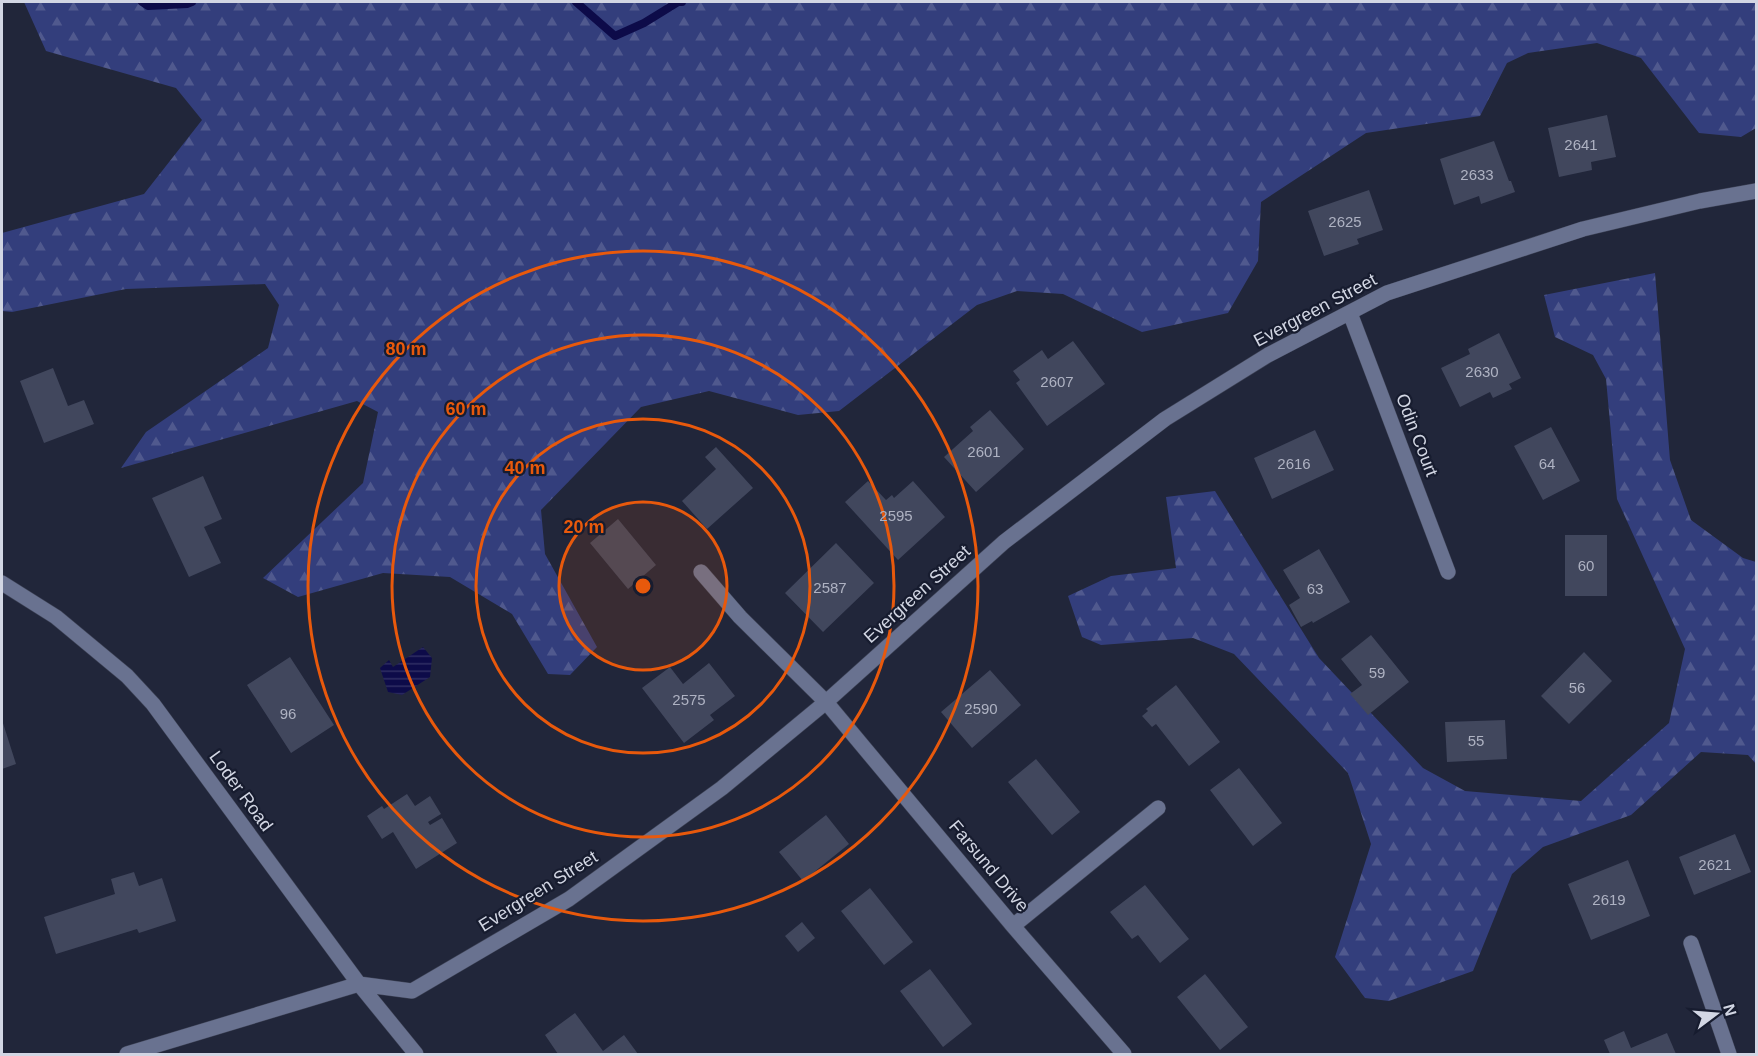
<svg xmlns="http://www.w3.org/2000/svg" width="1758" height="1056" font-family="Helvetica,sans-serif">
  <style>
    .forest { fill: url(#forest-firs) }
    .water { fill: url(#water-rules) }
    .lines { fill: none; stroke-linecap: round; stroke-linejoin: round }
    .stream { stroke: #0d0b49; stroke-width: 8 }
    .building { fill: #41475d }
    .minor-casing { stroke: #3d4255; stroke-width: 16 }
    .minor { stroke: #697290; stroke-width: 15 }
    .ring { fill: none; stroke: #e8590c; stroke-width: 3 }
    .labels { text-anchor: middle; stroke-width: 4.5; stroke-linejoin: round; paint-order: stroke }
    .number-label { font-size: 15px; fill: #aeb2c2 }
    .street-label { font-size: 18px; fill: #d2d6e3; stroke: #171c2f }
    .centre { fill: #e8590c; stroke: #171c2f; stroke-width: 3 }
    .ring-label { font-size: 18px; text-anchor: middle; font-weight: bold; fill: #e8590c; stroke: #171c2f; stroke-width: 4.5; stroke-linejoin: round; paint-order: stroke }
  </style>
  <defs>
    <pattern id="forest-firs" width="22" height="20" patternUnits="userSpaceOnUse" patternTransform="scale(1.5)"><rect width="22" height="20" fill="#333e7c"/><path d="M5 1l3.5 6h-7zM16 11l3.5 6h-7z" fill="#50598e"/></pattern>
    <pattern id="water-rules" width="6" height="5" patternUnits="userSpaceOnUse" patternTransform="scale(1.5)"><rect width="6" height="5" fill="#0d0b49"/><path d="M0 2.5h6" fill="none" stroke="#2f2e63"/></pattern>
  </defs>
  <rect width="100%" height="100%" fill="#21263a"/>
  <path class="forest" d="M24 2H1756V128L1741 137 1699 133 1641 58 1597 43 1528 53 1507 63 1480 116 1366 133 1261 202 1258 261 1228 313 1142 332 1063 294 1017 291 977 305 839 411 798 415 709 391 641 407 541 510 545 554 597 647 570 675 548 674 512 614 450 577 383 573 298 597 263 578 363 483 378 412 357 401 121 468 146 432 268 348 279 305 265 284 126 289 12 312 2 311V233L144 194 202 120 176 88 46 51Z
    M1655 273 1670 460 1691 520 1743 558 1756 562V764L1748 755 1701 752 1631 815 1543 847 1512 874 1473 971 1389 1001 1365 998 1335 957 1371 844 1348 773 1234 654 1193 638 1101 645 1082 637 1068 596 1111 576 1176 568 1166 497 1215 491 1319 658 1423 768 1465 791 1581 801 1669 723 1685 649 1617 499 1606 379 1593 355 1555 337 1544 295Z"/>
  <path class="water" d="M423 647 432 658 430 677 402 695 388 692 380 668 389 660 393 667Z"/>
  <g class="lines">
    <path class="stream" d="M142 2 148 6 187 4 192 2
      M576 2 615 36 644 23 678 2H682"/>
  </g>
  <path class="building" d="M1607 115 1616 157 1591 162 1592 170 1559 177 1548 128Z
    M1494 141 1509 181H1511L1515 192 1481 204 1479 196 1454 205 1440 159Z
    M1369 190 1383 230 1357 239 1359 244 1324 256 1308 211Z
    M1499 333 1521 378 1509 384 1512 389 1493 398 1490 392 1460 407 1441 368 1470 354 1468 349Z
    M1073 341 1105 384 1047 426 1016 383 1020 380 1013 371 1042 350 1048 359Z
    M53 368 68 406 84 400 94 424 44 443 20 381Z
    M990 410 1024 449 976 492 944 457 973 431 970 427Z
    M1551 427 1580 481 1543 500 1514 446Z
    M1315 430 1334 470 1272 499 1254 458Z
    M716 447 753 488 707 529 682 501 716 469 705 457Z
    M203 476 222 519 204 527 221 563 189 577 152 498Z
    M868 481 886 500 892 495 894 498 913 481 945 517 898 560 845 502Z
    M618 519 656 565 628 589 590 543Z
    M1565 535H1607V596H1565Z
    M836 543 874 583 823 632 785 593Z
    M1319 549 1350 602 1313 623 1312 621 1301 627 1289 605 1300 598 1283 570Z
    M1371 635 1409 682 1368 715 1350 694 1362 685 1341 659Z
    M1584 652 1612 681 1569 724 1541 696Z
    M290 657 334 725 291 753 247 685Z
    M709 663 735 696 710 715 714 720 684 743 642 688 670 667 683 684Z
    M990 670 1021 705 972 748 941 712Z
    M1176 685 1220 742 1189 766 1156 724 1152 727 1142 716 1148 711 1146 709Z
    M2 720 16 764 2 769Z
    M1505 720 1507 759 1447 762 1445 722Z
    M1036 759 1080 812 1052 835 1008 782Z
    M1239 768 1282 823 1253 846 1210 790Z
    M407 794 415 806 430 796 441 814 428 822 430 825 442 818 457 843 416 869 393 832 382 839 367 816 382 806 384 809Z
    M826 815 849 844 803 881 779 852Z
    M1735 834 1751 872 1694 895 1679 857Z
    M1628 860 1650 916 1591 940 1568 884Z
    M134 872 139 886 162 878 176 921 139 933 137 929 56 954 44 917 115 894 111 879Z
    M1145 885 1189 939 1160 963 1138 935 1132 939 1110 912Z
    M870 888 913 942 884 965 841 911Z
    M802 922 815 938 798 952 785 936Z
    M930 969 972 1024 943 1047 900 991Z
    M1205 974 1248 1027 1220 1050 1177 997Z
    M575 1013 603 1051 624 1035 638 1054H558L545 1035Z
    M1624 1031 1631 1048 1667 1033 1676 1054H1610L1604 1040Z"/>
  <g class="lines">
    <defs>
      <path id="minor" d="M1350 313 1448 572
        M701 572 740 617 826 702 1013 926 1124 1054
        M2 583 56 617 127 676 153 704 359 984 416 1054
        M1013 926 1158 808
        M1691 943 1729 1054
        M127 1054 359 984 412 991 569 899 722 788 826 702 1004 542 1165 419 1268 355 1387 293 1583 229 1700 201 1756 191"/>
    </defs>
    <use href="#minor" class="minor-casing"/>
    <use href="#minor" class="minor"/>
  </g>
  <circle cx="643" cy="586" r="84" fill="#e8590c" fill-opacity=".12"/>
  <g class="ring">
    <circle cx="643" cy="586" r="84"/>
    <circle cx="643" cy="586" r="167"/>
    <circle cx="643" cy="586" r="251"/>
    <circle cx="643" cy="586" r="335"/>
  </g>
  <g class="labels">
    <g class="number-label">
      <text x="1581" y="150">2641</text>
      <text x="1477" y="180">2633</text>
      <text x="1345" y="227">2625</text>
      <text x="1482" y="377">2630</text>
      <text x="1057" y="387">2607</text>
      <text x="984" y="457">2601</text>
      <text x="1294" y="469">2616</text>
      <text x="1547" y="469">64</text>
      <text x="896" y="521">2595</text>
      <text x="1586" y="571">60</text>
      <text x="830" y="593">2587</text>
      <text x="1315" y="594">63</text>
      <text x="1377" y="678">59</text>
      <text x="1577" y="693">56</text>
      <text x="689" y="705">2575</text>
      <text x="981" y="714">2590</text>
      <text x="288" y="719">96</text>
      <text x="1476" y="746">55</text>
      <text x="1715" y="870">2621</text>
      <text x="1609" y="905">2619</text>
    </g>
    <g class="street-label">
      <text transform="translate(1315 310) rotate(-28)" y="6">Evergreen Street</text>
      <text transform="translate(1417 435) rotate(69)" y="6">Odin Court</text>
      <text transform="translate(917 594) rotate(-42)" y="6">Evergreen Street</text>
      <text transform="translate(241 791) rotate(54)" y="6">Loder Road</text>
      <text transform="translate(989 866) rotate(50)" y="6">Farsund Drive</text>
      <text transform="translate(538 891) rotate(-32)" y="6">Evergreen Street</text>
    </g>
  </g>
  <circle cx="643" cy="586" r="9" class="centre"/>
  <g class="ring-label">
    <text x="406" y="355">80 m</text>
    <text x="466" y="415">60 m</text>
    <text x="525" y="474">40 m</text>
    <text x="584" y="533">20 m</text>
  </g>
  <rect width="1758" height="1056" fill="none" stroke="#d2d6e3" stroke-width="6"/>
  <g transform="translate(1716 1014) rotate(74)" stroke="#171c2f" stroke-width="4.5" paint-order="stroke">
  <path d="M0-4.5L10 22L0 15L-10 22Z" fill="#d2d6e3"/>
  <text y="-9" font-size="16" font-weight="bold" text-anchor="middle" fill="#d2d6e3">N</text>
  </g>
</svg>
